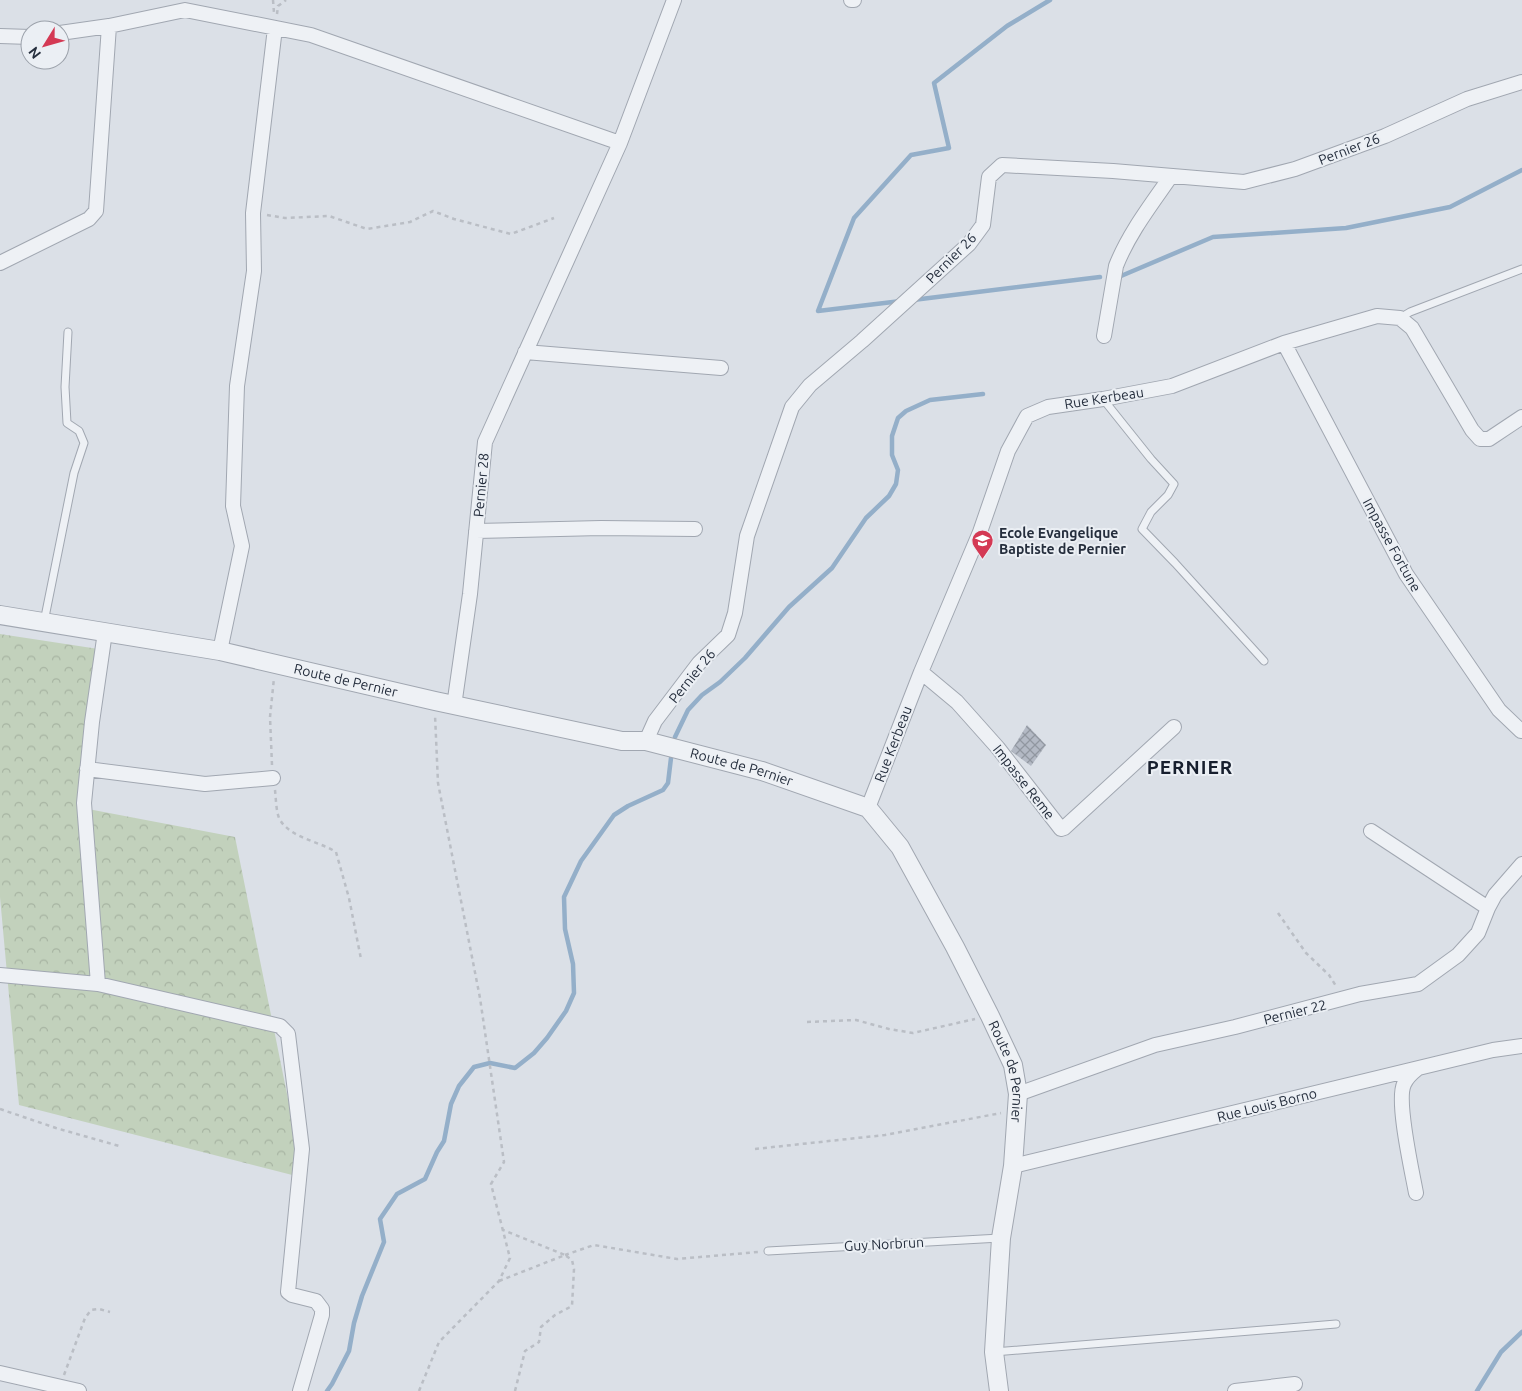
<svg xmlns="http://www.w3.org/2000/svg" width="1522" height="1391" font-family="Ubuntu,sans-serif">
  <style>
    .forest { fill: url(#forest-crowns) }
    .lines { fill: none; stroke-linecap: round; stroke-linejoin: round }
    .stream { stroke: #94afc9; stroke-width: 4.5 }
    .building { fill: url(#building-cross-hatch) }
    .service-casing { stroke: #a1a7b1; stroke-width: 9 }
    .minor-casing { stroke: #a1a7b1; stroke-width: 16 }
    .tertiary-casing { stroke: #a1a7b1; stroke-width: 20 }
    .path { stroke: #babec5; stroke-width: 2.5; stroke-dasharray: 4 4; stroke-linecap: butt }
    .service { stroke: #eef1f5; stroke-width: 7 }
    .minor { stroke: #eef1f5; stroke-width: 14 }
    .tertiary { stroke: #eef1f5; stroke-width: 18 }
    .labels { text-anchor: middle; stroke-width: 4; stroke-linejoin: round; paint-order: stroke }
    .street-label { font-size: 14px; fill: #252e3d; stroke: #ebeff4 }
    .poi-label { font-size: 14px; font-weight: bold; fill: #252e3d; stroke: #ebeff4; text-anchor: start }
    .district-label { font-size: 19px; font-weight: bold; letter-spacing: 1px; fill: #171f2e; stroke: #ebeff4 }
  </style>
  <defs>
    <pattern id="forest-crowns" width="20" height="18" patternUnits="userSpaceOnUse" patternTransform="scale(1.25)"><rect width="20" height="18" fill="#c2d1bc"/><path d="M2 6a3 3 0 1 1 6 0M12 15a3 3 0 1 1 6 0" fill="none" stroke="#a7b4a2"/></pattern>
    <pattern id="building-cross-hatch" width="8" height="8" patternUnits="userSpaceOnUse" patternTransform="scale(1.25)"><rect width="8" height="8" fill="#b3b9c4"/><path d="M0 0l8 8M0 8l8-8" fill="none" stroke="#9197a0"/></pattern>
  </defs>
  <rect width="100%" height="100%" fill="#dbe0e7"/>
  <path class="forest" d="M0 634 105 650 88 809 235 837 304 1178 19 1105 0 897Z"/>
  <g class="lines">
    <path class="stream" d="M1121 276 1213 237 1346 228 1450 207 1522 170
      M913 300 1100 277
      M901 301 818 311 854 218 911 155 949 148 934 83 1007 26 1050 0
      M675 737 688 710 702 695 720 682 745 658 789 607 832 568 866 518 889 496 896 484 898 470 892 455V436L898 418 906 411 930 400 983 394
      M327 1391 332 1384 349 1351 354 1323 362 1296 384 1242 380 1219 397 1194 425 1179 437 1152 444 1141 451 1104 459 1086 474 1067 490 1063 515 1068 534 1053 547 1038 566 1011 574 993 573 964 565 929 564 897 581 861 614 815 628 806 663 790 668 783 671 758
      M1477 1391 1501 1352 1522 1332"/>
  </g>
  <path class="building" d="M1027 725 1046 745 1031 766 1011 751Z"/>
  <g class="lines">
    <defs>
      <path id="service" d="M1400 318 1410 312 1522 269
        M1103 399 1151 459 1174 484 1168 495 1151 512 1142 529 1175 563 1264 661
        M44 622 74 473 84 443 79 431 67 423 65 387 68 332
        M768 1251 1000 1238
        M994 1352 1336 1324"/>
      <path id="minor" d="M851 0H854
        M60 33 109 26 185 10 311 35 620 143 674 0
        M0 36 30 37
        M0 263 89 219 96 211 109 26
        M1104 336 1116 266C1129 233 1151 205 1171 176
        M1284 343 1406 574 1499 710 1521 731
        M525 352 721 368
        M476 531 601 528 695 529
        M220 651 242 546 233 506 237 386 254 271 253 213 275 28
        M921 672 957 702 998 748 1061 829 1064 828 1174 727
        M454 706 470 594 485 442 620 143
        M646 741 655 721 699 663 728 635 735 613 747 536 792 407 810 385 862 341 969 244 983 225 989 177 1002 165 1113 171 1244 182 1295 169 1385 136 1467 99 1522 82
        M87 769 205 784 273 778
        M868 808 921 672 980 532 1008 451 1027 416 1048 407 1103 399 1172 386 1284 343 1377 316 1400 318 1412 328 1472 430 1480 439H1489L1522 417
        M1371 831 1488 908
        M0 975 98 984 280 1026 288 1034 302 1149 288 1292 292 1295 316 1301 322 1309V1315L300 1391
        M98 984 84 803 92 722 105 632
        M1018 1094 1155 1045 1235 1027 1360 994 1418 984 1458 955 1478 933 1488 908 1495 895 1522 864
        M1013 1166 1493 1050 1522 1046
        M1416 1193C1412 1171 1396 1101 1404 1084 1407 1077 1412 1073 1417 1069
        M0 1373 79 1391
        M1235 1391 1295 1384"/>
      <g id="tertiary">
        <path id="s1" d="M0 615 220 651 435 701 622 741H646L762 771 868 808 900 847 955 947 990 1016 1013 1065 1018 1094 1013 1166 1001 1238 994 1352 999 1391"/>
      </g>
    </defs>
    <use href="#service" class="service-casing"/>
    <use href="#minor" class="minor-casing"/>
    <use href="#tertiary" class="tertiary-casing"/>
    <path class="path" d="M273 0 274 13
      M277 14 278 6 286 0
      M267 215 285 218 329 216 367 229 410 222 433 211 454 219 511 234 554 218
      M272 765 270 717 274 678
      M275 790C276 799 276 810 279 818 289 838 319 841 336 852L349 898 361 959
      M1278 913 1306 953 1329 975 1336 986V987
      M807 1022 856 1020 889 1029 913 1033 975 1019
      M0 1109 56 1128 119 1146
      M755 1149 885 1135 1001 1113
      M565 1255 594 1245 677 1259 758 1252
      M499 1281 565 1255 503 1230
      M64 1375 85 1318 91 1310 99 1309 110 1312
      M419 1391 439 1342 499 1281 510 1258 491 1184 504 1162 480 998 438 783 435 715
      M515 1391 525 1351 539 1342 541 1327 555 1315 572 1306 574 1269 572 1260 565 1255"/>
    <use href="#service" class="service"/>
    <use href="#minor" class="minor"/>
    <use href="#tertiary" class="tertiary"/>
  </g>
  <defs>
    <symbol id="school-pin" viewBox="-11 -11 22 30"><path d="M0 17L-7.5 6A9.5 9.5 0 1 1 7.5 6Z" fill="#d43954" stroke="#ebeff4"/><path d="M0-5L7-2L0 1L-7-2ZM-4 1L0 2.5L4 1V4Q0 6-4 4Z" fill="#fff"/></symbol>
  </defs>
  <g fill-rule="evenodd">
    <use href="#school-pin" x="970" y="528" width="25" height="34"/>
  </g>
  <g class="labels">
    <g class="street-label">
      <text transform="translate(1349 149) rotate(-21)" y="5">Pernier 26</text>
      <text transform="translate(951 258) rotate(-45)" y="5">Pernier 26</text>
      <text transform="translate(1104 398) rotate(-9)" y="5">Rue Kerbeau</text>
      <text transform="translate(481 485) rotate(-85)" y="5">Pernier 28</text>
      <text transform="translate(1392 545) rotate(61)" y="5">Impasse Fortune</text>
      <text transform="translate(692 676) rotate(-51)" y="5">Pernier 26</text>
      <text dy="5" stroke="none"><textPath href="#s1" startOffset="352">Route de Pernier</textPath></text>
      <text transform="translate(893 744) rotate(-69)" y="5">Rue Kerbeau</text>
      <text dy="5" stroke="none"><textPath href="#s1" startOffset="758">Route de Pernier</textPath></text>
      <text transform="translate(1024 782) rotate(52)" y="5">Impasse Reme</text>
      <text transform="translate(1295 1012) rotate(-14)" y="5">Pernier 22</text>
      <text dy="5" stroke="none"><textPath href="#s1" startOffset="1192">Route de Pernier</textPath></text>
      <text transform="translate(1267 1105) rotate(-14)" y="5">Rue Louis Borno</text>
      <text transform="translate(884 1244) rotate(-3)" y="5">Guy Norbrun</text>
    </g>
    <g class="poi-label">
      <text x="999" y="538">Ecole Evangelique<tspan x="999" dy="16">Baptiste de Pernier</tspan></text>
    </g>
    <g class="district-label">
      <text x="1190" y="774">PERNIER</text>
    </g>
  </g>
  <g transform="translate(45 45) rotate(233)"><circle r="24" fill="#ebeff4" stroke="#9ca2ab"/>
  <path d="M0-4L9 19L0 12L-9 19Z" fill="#d43954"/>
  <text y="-8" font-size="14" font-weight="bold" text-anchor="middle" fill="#252e3d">N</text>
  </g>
</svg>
